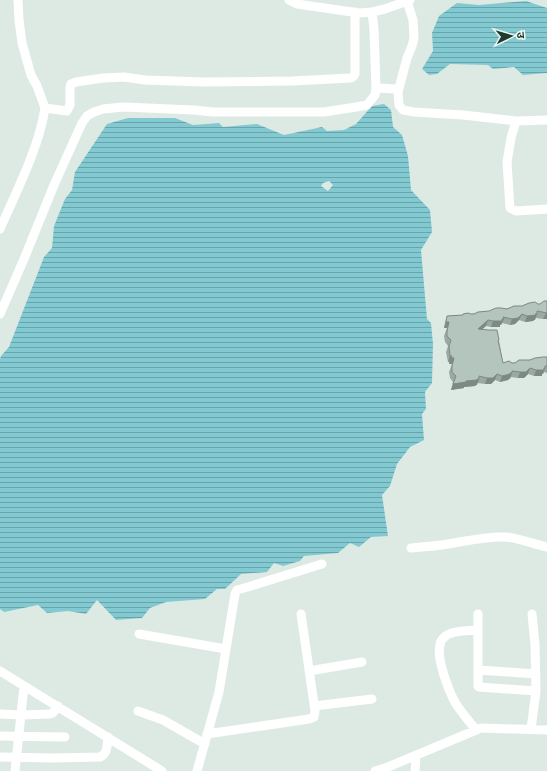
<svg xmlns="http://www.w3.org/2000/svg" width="547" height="771" font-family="Overpass,'Noto Sans Devanagari',sans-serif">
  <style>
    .water { fill: url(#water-rules); fill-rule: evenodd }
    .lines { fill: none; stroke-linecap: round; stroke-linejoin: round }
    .minor { stroke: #fff; stroke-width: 9 }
    .wall { fill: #9aa9a3 }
    .shaded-wall { fill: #7d8a84 }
    .building { fill: #b3c5bd; stroke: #7d8a84 }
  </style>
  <defs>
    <pattern id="water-rules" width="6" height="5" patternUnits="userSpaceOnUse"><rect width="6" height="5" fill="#82c9d2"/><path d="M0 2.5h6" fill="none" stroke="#6aa4ab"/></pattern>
  </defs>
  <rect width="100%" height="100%" fill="#ddeae4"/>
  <path class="water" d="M526 1 547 8V73L523 75 514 67 493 69 488 65 450 64 437 74 429 75 422 69 433 51 432 33 439 16 457 3 479 5Z
    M384 104 391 110 393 127 402 135 408 156 411 190 430 210 432 232 421 250 427 319 431 323 433 344 432 383 425 392 426 409 422 414 424 440 410 447 397 464 390 486 382 495 388 536 371 537 359 547 350 543 338 553 304 556 300 561 283 566 274 563 267 572 241 574 225 589H217L205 599 166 602 150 608 142 618 116 620 97 600 86 614 68 611 47 613 38 605 4 612 0 609V359L1 356 9 347 44 257 52 248 54 226 65 199 72 190 75 172 107 124 128 118H175L193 125 219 123 223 127 257 124 284 135 322 127 327 131 344 130 356 124 372 106ZM329 181 333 185 328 191 321 186 323 183Z"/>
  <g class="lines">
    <path class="minor" d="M18 0 19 20 22 43 31 75 37 86 45 108
      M289 0 297 4 359 13 372 12 385 9 410 0
      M376 88 396 89 398 92 399 105 403 110 414 112 463 115 516 121 547 120
      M398 92 407 58 412 46 414 38 413 20 407 1
      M516 121 511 138 507 162 510 208 516 211 547 209
      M0 229C16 192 39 148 45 108L67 111 70 105V87L71 84 76 82 103 78 124 77 145 80 203 82 292 81 351 78 354 76 355 74V12
      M0 314 24 259 54 185 82 123 87 116 94 112 103 109 123 107 194 110 213 112H324L356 107 367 105 375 95 376 88 374 29 372 12
      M411 548C423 547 436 546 448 544 467 541 486 536 505 537 520 538 533 544 547 547
      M478 614V686L479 687 536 691
      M139 634 226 649
      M478 670 508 672 536 674
      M0 671 162 771
      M309 671 362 662
      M314 706 372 699
      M138 711 163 720 205 744
      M0 714 21 715 50 714 53 713 58 706
      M475 729C469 721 462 713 456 704 449 692 436 658 440 645 440 641 444 637 447 635 455 630 468 631 477 630
      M531 729 536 691 535 645 532 614
      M207 734 309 719 314 717 315 711 301 614
      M0 736 65 737
      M0 757 53 758 100 757C108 754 107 744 108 737
      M15 771 24 686
      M197 771 219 692 235 594 237 590 241 589 322 564
      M375 771 388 767 481 728 547 730
      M415 771 416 755"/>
  </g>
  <path class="wall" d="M547 301V319H543L536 318 533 321 525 322 519 320 515 324 510 325 502 323 501 325H500V327H491L486 326 482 329 499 341 503 363H512L547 357V373L544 372 543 374H542V376H534L528 374 524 378H518L510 377 508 380 500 382 495 380 491 384H485L477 383 475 386 464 387V388L451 390 453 382 450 378 449 372 452 364H449V362H448L446 352 448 346 445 342 444 336 447 328H444L445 322 447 316 463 315V314H471L540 304Z"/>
  <path class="shaded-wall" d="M546 313H547V319H543Z
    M522 314 519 320 515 324 510 325 512 319Z
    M535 314H537L535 320H534L533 321 525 322 527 316Z
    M502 319H504L501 325H500V327H491L493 321Z
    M488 320 486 326 476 335 478 329Z
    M446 322H449L447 328H444Z
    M450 356H452L449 362H448Z
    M451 358H454L452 364H449Z
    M530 368 528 374 524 378H518L520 372Z
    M544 368H545L543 374H542V376H534L536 370Z
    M510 373H512L510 379H509L508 380 500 382 502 376Z
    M497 374 495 380 491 384H485L487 378Z
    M477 379H479L477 385H476L475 386 464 387V388L451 390 453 384Z"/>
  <path class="building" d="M544 301H547V313L537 311V314H535L536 315 527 316 522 314 518 318 512 319 503 317 504 319H502V321H493L488 320 478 329 489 330H497L499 340H498L503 363 509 361 512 363H515L519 360H530L535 358 543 357H547V366H545V368H544V370H536L530 368 526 372H520L512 371V373H510V374L502 376 497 374 493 378H487L479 376V379H477V380L466 381V382L453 384 456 376 452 372V366L454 358H451L452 356H450L449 346 451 340 447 336V331L449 322H446L447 316 463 315V314L468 313 471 314H474L478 312 489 311 496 308H501L507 309 514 306H522L529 303 535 302 538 304H540Z"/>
  <g transform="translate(511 36) rotate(85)" stroke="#eef7f2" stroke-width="3" paint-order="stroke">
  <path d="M0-3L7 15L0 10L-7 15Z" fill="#1f3a31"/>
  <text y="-6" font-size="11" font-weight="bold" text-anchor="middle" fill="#1f3a31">उ</text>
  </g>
</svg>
